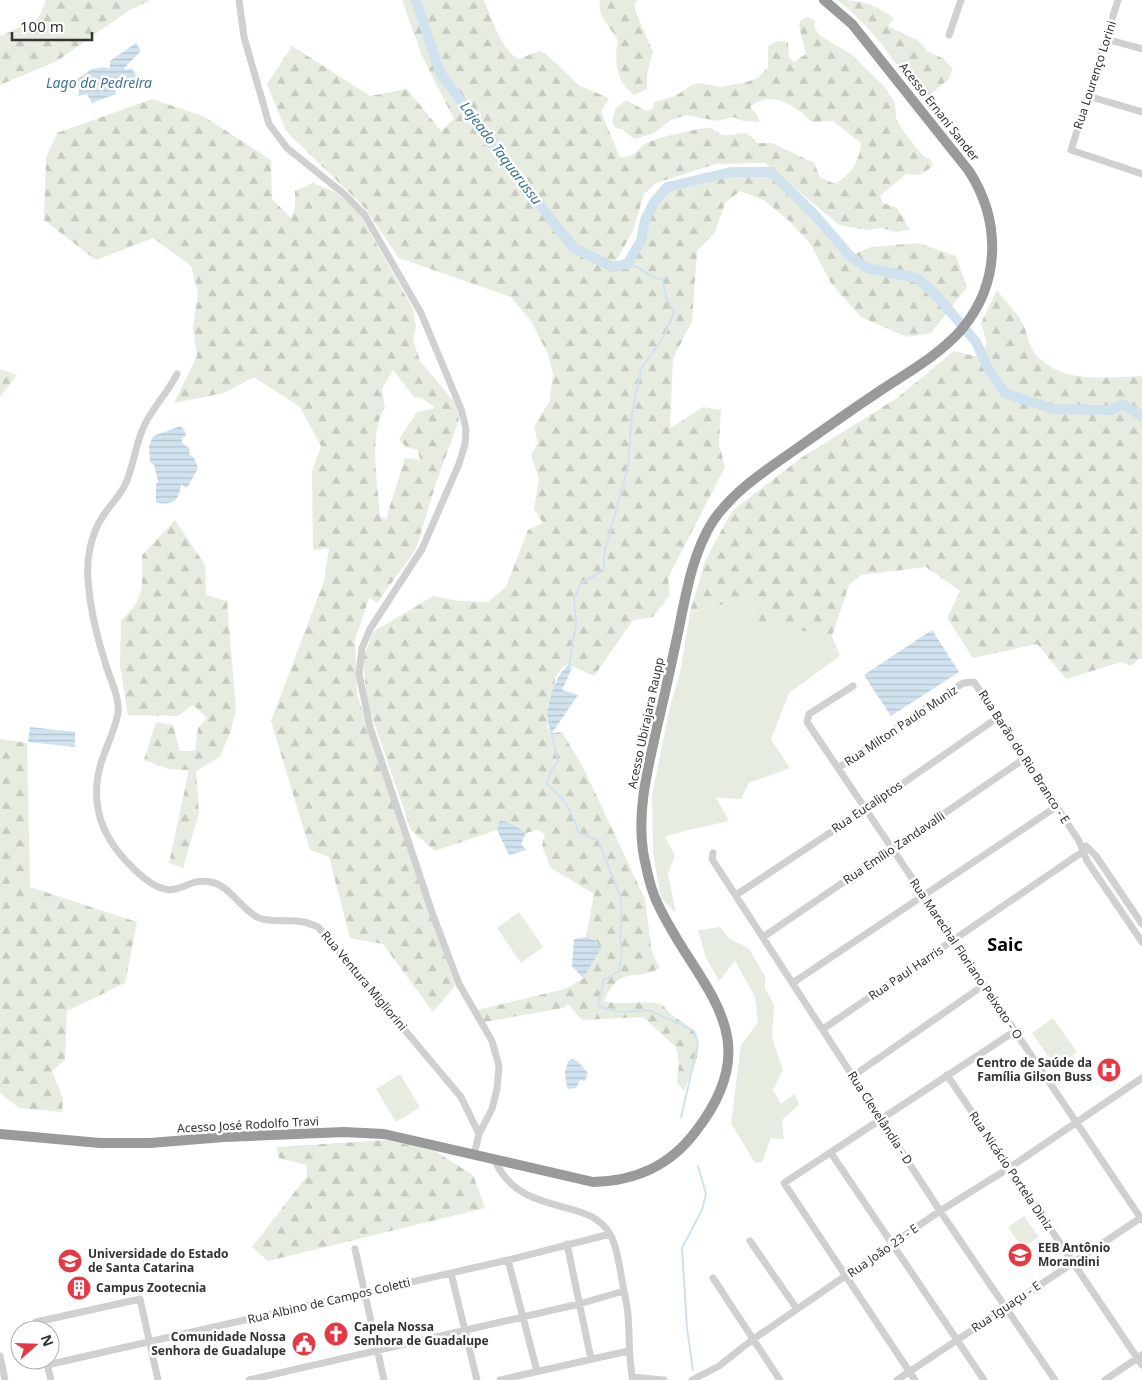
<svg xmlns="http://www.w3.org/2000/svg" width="1142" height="1380" font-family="'Noto Sans',sans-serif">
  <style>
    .grass { fill: #e6ecdf }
    .forest { fill: url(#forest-firs); fill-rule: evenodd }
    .water { fill: url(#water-rules) }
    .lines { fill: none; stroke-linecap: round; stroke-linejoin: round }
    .stream { stroke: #cfe2ee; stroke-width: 2 }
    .river { stroke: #cfe2ee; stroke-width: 10 }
    .minor { stroke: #d0d0d0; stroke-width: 7 }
    .highway { stroke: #9a9a9a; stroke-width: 10 }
    .labels { text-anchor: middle; stroke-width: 5; stroke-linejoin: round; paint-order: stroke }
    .street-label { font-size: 12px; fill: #333; stroke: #fff }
    .poi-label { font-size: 12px; font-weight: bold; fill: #333; stroke: #fff; text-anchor: start }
    .water-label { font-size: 14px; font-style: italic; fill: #3f7597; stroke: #fff }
    .district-label { font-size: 18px; font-weight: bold; fill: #000; stroke: #fff }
  </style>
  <defs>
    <pattern id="forest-firs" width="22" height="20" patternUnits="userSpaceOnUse" patternTransform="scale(1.25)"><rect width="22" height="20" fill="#e6ecdf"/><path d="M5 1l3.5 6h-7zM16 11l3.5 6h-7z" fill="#c6cbc0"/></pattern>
    <pattern id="water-rules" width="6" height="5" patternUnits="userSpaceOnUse" patternTransform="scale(1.25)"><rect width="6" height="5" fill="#cfe2ee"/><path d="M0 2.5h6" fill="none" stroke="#b2c2cd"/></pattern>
  </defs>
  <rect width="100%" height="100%" fill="#fff"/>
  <path class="grass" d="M751 598 756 623 832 636 840 656 789 693 771 739 790 768 749 783 741 799 716 798 729 821 684 831 665 837 675 856 668 874 676 913 661 898 653 853 652 795 670 707 681 668 690 612Z
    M519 912 543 947 521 963 497 928Z
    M720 927 729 938 749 949 765 976V989L774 1004 772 1037 783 1070 773 1090 781 1104 795 1094 799 1105 782 1120 784 1139 771 1138 762 1162 755 1163 731 1123 741 1045 758 1022 755 997 735 961 719 981 706 958 698 930Z
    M1053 1018 1077 1052 1055 1067 1032 1033Z
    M400 1074 420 1107 396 1122 376 1089Z
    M1024 1216 1039 1237 1022 1248 1008 1227Z"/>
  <path class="forest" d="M46 0H151L128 11 57 61 0 85V36L38 19Z
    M402 0H484C491 17 502 52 519 59L539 51 546 54 580 86 609 98 601 112 620 157C635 158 636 150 646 143 653 139 702 127 709 128 715 129 718 134 723 135 740 137 744 126 757 143H772L814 163 820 177 835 184C851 174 860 161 861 143L833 121 813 122C807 120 806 115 801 112 785 101 767 92 750 107L758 116 759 122 743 121 733 117 717 121 686 115 671 120 654 133 634 139 622 129 615 128 612 122 615 109 626 100 646 111 653 109 654 102 675 96 692 85 699 83 721 87 743 83 758 78 768 67V47C775 41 779 40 788 42L789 57 794 62 806 54 799 26 801 20 808 17 814 20 815 28 819 35 851 54 885 87 895 103 896 119 904 132 923 156 930 159 933 166 920 175 906 174 880 196 883 203 897 208 910 230 896 232 882 228 868 230 839 225 765 163 716 164 656 183 644 194 633 231 613 266 627 264 641 241 645 220 654 202 667 187 731 172H771L815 215 850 256 871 247 918 243 956 256 967 287 931 333 907 337 861 317 831 283 810 243 788 220 764 200 740 191 725 203 715 232 697 251 692 321 673 359 670 428 703 407 721 410 719 444 725 467 668 578 670 595 653 617 633 620 594 676 569 665 564 666 555 677 554 690 549 700 547 727 552 733 562 732 583 767 645 899 652 953 660 968C633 983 622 963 604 1001 624 1007 644 998 663 1005 669 1015 677 1018 687 1025 711 1040 692 1070 684 1091L677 1083 679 1062 676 1047 643 1017 582 1020 568 1004 563 1008 484 1022 477 1010 565 989 584 978 597 941 586 937 594 894 551 868 542 846 545 834 537 830 526 833 512 824 500 820 497 830 435 851 411 830 367 702 363 659 373 632 433 596 459 601 488 602 506 587 528 530 543 523 534 509 539 479 531 454 538 443 534 427 550 400 553 374 548 354 531 321 511 297 399 258 364 207 286 131 267 84 292 46 370 96 407 89 441 131 454 119 422 56Z
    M600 0H639L635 3V10L653 52 647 74V89L634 95C619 82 617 74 616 54 616 49 619 43 617 39 610 26 597 16 600 0Z
    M837 0C862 0 874 4 894 18L888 26 919 41 927 51 944 59 952 68 949 79 927 97C909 86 899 67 886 50 872 32 856 14 837 0Z
    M152 99 203 116 271 160 272 199 291 218 295 207V191L313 183 335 192 358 211 413 309 416 326 413 340 420 361 456 404 459 420 436 483 416 549 377 603 369 598 355 640 357 694 405 842 455 986 433 1012 383 944 350 938 329 857 310 850 271 721 324 581 329 548 313 550 312 471 321 446 300 407 254 377 224 393 174 403 197 356 193 328 198 293 191 266 153 238 96 260 44 220 46 158 57 133ZM393 370 414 397 422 398 435 408 417 412 399 439 406 447 418 450 420 460 405 458 386 519 380 516C378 488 368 431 385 408L382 389Z
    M997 290C1004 300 1012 308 1019 317 1028 329 1027 348 1039 358 1066 384 1108 377 1142 376V660L1140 658 1131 666 1121 662 1066 679 1037 644 973 658 947 618 960 591 926 567 861 575 849 585 832 636 756 623 751 598 690 612 705 561 732 511 801 458 897 398 954 351 979 357 987 344 981 323Z
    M0 369 17 375 0 397Z
    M175 520 205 565 206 595 227 601 236 711 230 733 220 757 196 771 199 813 183 868 169 863 189 770 169 769 144 760 156 722 173 725 180 751H195L198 728 207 718 193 705 178 716 128 715 120 666 121 620C146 598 142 586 142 555Z
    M0 739 27 743 30 887 137 922 125 983 67 1011 65 1060 52 1071 63 1098 62 1112 19 1108 0 1093Z
    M387 1140 435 1151 473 1175 485 1208 268 1261 252 1247 307 1176V1165L279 1158 276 1147Z"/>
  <path class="water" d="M136 43 141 51 124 68 126 70 132 68 136 75 134 80H132L124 87 114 88 116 94 92 103 87 94 78 96 80 86 72 90 69 85 92 69 104 67 110 69V61Z
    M181 426 186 433 185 437 182 438V443L190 449 189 454 194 458 198 468 187 488 181 484C180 500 172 507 156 502V485L158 481 154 465 150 462 149 447 153 436Z
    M932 630 959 672 891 716 864 675Z
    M569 665 572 668 562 690 578 695 552 733C540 719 555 672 569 665Z
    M30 727 75 732V747L28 742Z
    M500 820 512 824 526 833 521 844 526 850 509 855 497 830Z
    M586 937 597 941 601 949 583 978 572 966 574 939Z
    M573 1059 577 1061 588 1073 585 1081 580 1080 576 1088 569 1089 567 1087 565 1073 568 1061Z"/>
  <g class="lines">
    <path class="stream" d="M569 666 576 624 574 599 581 583 603 571 605 550 628 467 632 413 641 369 664 336 674 312 667 299 662 279C646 278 642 265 627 264
      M551 731 558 761 551 771 547 784C566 800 571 810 579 833L598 840 620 896 622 915 620 937 622 950 619 971 604 980 598 1006 620 1012 649 1010 694 1031 698 1044 681 1117
      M693 1370 687 1328 682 1248 702 1210 706 1194 698 1166"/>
    <path class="river" d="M416 0 440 73 553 222 574 248 613 267 627 264 641 241 645 220 654 202 667 187 731 172H771L815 215 850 256 867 268 917 278 938 297 976 342 988 368 1005 393 1053 409 1111 410 1122 404 1142 416"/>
    <path class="minor" d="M239 0 244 37 269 124 287 148 343 193 364 214 421 313 461 409 466 429 465 444 459 464 422 549 370 629 362 648 359 674 370 727 433 915 459 984 492 1041 499 1066 497 1089 492 1109 479 1134
      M1118 0 1071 150 1142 174
      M949 35 961 0
      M1106 39 1142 49
      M1088 96 1142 112
      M177 374C168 392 154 406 145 424 135 444 134 466 125 485 119 497 110 505 103 516 91 534 86 559 88 581 90 607 97 637 105 662 109 677 120 697 118 713 115 730 106 747 101 763 87 811 107 847 144 878 178 905 183 876 211 882 231 886 241 910 259 918 272 923 290 919 304 922 308 923 313 925 318 927L461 1097 479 1134 474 1155
      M853 686 809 714 807 722 1142 1220
      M838 768 963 683 974 682 1079 841 1087 861 1142 942
      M1086 846 1096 856 1142 924
      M713 853 712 859 940 1211 1055 1380
      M736 895 866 809 997 718
      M763 937 1024 759
      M794 982 1056 807
      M823 1029 1088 848
      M947 1075 1142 1365
      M853 1076 984 985
      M831 1153 984 1380
      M495 1161C522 1219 588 1195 610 1234 617 1246 618 1260 621 1274 623 1288 627 1302 628 1315 630 1337 628 1358 633 1380
      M750 1241 797 1309
      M567 1244 591 1359
      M355 1249 384 1380
      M508 1260 537 1371
      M451 1273 477 1380
      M713 1278 780 1380
      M38 1330 36 1322 140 1299 158 1380
      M0 1356 5 1380
      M46 1360 51 1380
      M47 1365 508 1260 610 1234
      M632 1377 664 1380
      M249 1380 579 1304 624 1291
      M500 1380 628 1351
      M692 1380 719 1366 752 1340 940 1211 1009 1168 1142 1078
      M897 1380 1142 1217
      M915 1380 784 1183 1015 1031
      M1105 1380 1142 1355"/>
    <path class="highway" d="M0 1134 100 1143H150L224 1137 344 1132 384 1134 593 1182C636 1181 670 1166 696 1131 773 1032 694 986 656 900 649 884 646 868 643 851 637 809 648 768 657 727 665 694 672 661 679 628 686 593 693 552 713 521 735 489 768 469 799 447 830 425 861 403 892 383 917 367 943 351 962 329 1001 282 1001 221 969 171L852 24 824 0"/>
  </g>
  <defs>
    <symbol id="hospital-disc" viewBox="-11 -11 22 22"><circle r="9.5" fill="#e63946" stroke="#fff"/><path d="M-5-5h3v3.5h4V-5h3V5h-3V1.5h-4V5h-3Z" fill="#fff"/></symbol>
    <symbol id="school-disc" viewBox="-11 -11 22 22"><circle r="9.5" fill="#e63946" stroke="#fff"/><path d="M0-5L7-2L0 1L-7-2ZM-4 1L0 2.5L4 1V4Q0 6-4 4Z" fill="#fff"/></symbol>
    <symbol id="university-disc" viewBox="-11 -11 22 22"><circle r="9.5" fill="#e63946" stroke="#fff"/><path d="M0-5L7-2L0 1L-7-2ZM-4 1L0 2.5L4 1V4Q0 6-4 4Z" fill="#fff"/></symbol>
    <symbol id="building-disc" viewBox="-11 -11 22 22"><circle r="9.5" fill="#e63946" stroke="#fff"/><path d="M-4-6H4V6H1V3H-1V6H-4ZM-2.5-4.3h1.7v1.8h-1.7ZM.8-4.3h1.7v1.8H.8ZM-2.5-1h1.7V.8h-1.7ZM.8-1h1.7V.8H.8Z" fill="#fff"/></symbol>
    <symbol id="church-disc" viewBox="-11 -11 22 22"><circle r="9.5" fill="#e63946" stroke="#fff"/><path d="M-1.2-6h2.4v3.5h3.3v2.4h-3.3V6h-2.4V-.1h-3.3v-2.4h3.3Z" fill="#fff"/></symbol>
    <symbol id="civic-disc" viewBox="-11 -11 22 22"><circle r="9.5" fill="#e63946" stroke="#fff"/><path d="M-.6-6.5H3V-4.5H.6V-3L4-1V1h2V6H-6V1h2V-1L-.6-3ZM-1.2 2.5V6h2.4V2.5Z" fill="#fff"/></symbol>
  </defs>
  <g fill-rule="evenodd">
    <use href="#hospital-disc" x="1095" y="1056" width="28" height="28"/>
    <use href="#school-disc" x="1006" y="1241" width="28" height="28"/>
    <use href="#university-disc" x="56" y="1247" width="28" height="28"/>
    <use href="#building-disc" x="65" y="1274" width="28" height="28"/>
    <use href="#church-disc" x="322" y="1320" width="28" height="28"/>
    <use href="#civic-disc" x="290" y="1330" width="28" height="28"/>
  </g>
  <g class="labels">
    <g class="street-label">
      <text transform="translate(1095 75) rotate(-72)" y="4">Rua Lourenço Lorini</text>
      <text transform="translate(939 112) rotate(52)" y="4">Acesso Ernani Sander</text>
      <text transform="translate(646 723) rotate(-78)" y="4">Acesso Ubirajara Raupp</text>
      <text transform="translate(901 726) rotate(-34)" y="4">Rua Milton Paulo Muniz</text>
      <text transform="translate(1024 757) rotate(57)" y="4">Rua Barão do Rio Branco - E</text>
      <text transform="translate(867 807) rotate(-34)" y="4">Rua Eucaliptos</text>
      <text transform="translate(894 848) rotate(-34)" y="4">Rua Emílio Zandavalli</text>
      <text transform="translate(966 959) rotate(56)" y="4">Rua Marechal Floriano Peixoto - O</text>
      <text transform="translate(906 973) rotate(-34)" y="4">Rua Paul Harris</text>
      <text transform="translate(364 981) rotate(50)" y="4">Rua Ventura Migliorini</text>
      <text transform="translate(880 1118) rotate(57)" y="4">Rua Clevelândia - D</text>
      <text transform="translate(248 1125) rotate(-3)" y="4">Acesso José Rodolfo Travi</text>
      <text transform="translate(1011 1171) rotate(56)" y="4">Rua Nicácio Portela Diniz</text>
      <text transform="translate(883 1251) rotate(-35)" y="4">Rua João 23 - E</text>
      <text transform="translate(329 1301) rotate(-13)" y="4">Rua Albino de Campos Coletti</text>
      <text transform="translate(1006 1307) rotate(-34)" y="4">Rua Iguaçu - E</text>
    </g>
    <g class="poi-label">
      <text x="1092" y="1067" text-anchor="end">Centro de Saúde da<tspan x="1092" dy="14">Família Gilson Buss</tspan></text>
      <text x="1038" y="1252">EEB Antônio<tspan x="1038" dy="14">Morandini</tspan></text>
      <text x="88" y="1258">Universidade do Estado<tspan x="88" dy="14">de Santa Catarina</tspan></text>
      <text x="96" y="1292">Campus Zootecnia</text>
      <text x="354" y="1331">Capela Nossa<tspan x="354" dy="14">Senhora de Guadalupe</tspan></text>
      <text x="286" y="1341" text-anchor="end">Comunidade Nossa<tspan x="286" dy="14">Senhora de Guadalupe</tspan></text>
    </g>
    <g class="water-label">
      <text x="99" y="88">Lago da Pedreira</text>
      <text transform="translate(501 153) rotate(53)" y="5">Lajeado Taquarussu</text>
    </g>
    <g class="district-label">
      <text x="1005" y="951">Saic</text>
    </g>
  </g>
  <g transform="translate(35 1345) rotate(70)"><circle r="24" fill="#ffffff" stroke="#adadad"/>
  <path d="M0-4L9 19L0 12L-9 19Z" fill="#e63946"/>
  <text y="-8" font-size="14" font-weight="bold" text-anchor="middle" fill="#333333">N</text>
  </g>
  <path d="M12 32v8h80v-8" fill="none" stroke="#333333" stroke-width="2.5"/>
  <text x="20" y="32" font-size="15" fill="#333333" stroke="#ffffff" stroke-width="4" paint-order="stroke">100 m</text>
</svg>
